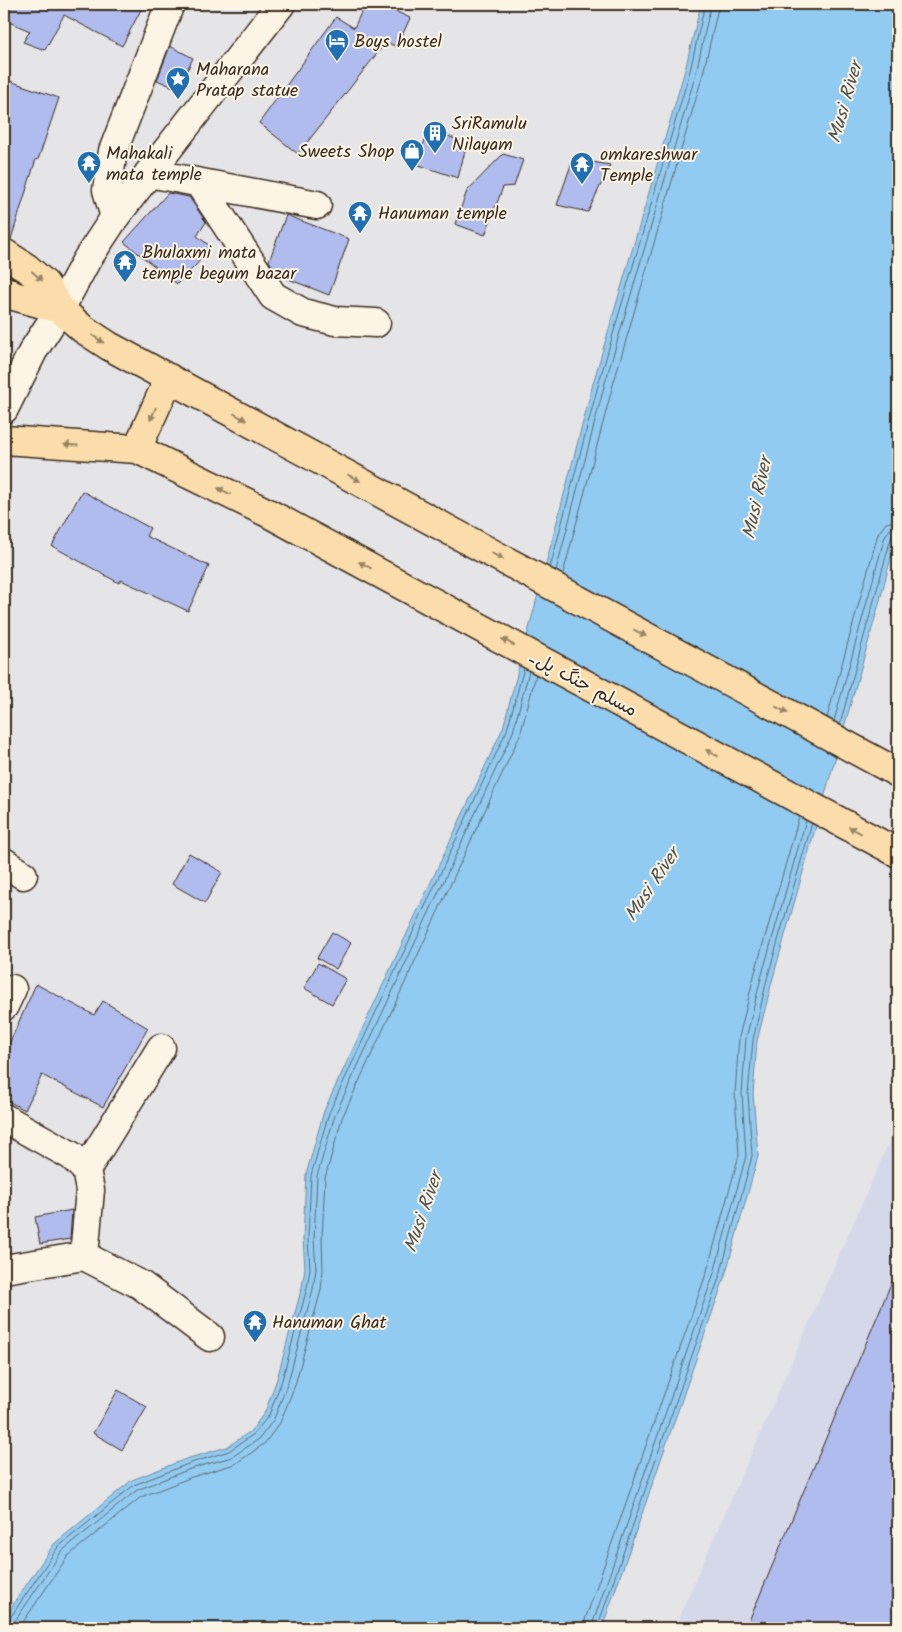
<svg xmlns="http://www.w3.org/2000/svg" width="902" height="1632" font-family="Kalam,'Playpen Sans Arabic',sans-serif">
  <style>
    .built { fill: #d5d8e9 }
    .water { fill: #92cbf1; stroke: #6f8b9d }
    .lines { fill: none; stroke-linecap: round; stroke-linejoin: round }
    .shore { stroke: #5e6a72; stroke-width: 1 }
    .building { fill: #b0bced; stroke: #3b2a1e }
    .minor-casing { stroke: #3b2a1e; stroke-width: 31 }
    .secondary-casing { stroke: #3b2a1e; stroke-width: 31 }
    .primary-casing { stroke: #3b2a1e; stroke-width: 31 }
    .minor { stroke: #fcf5e5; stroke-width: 28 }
    .secondary { stroke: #fcf5e5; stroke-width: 28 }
    .primary { stroke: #faddab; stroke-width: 28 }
    .oneway { fill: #9a8464 }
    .labels { text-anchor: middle; stroke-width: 4; stroke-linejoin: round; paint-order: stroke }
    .poi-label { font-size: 18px; fill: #3b2a1e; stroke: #fcf5e5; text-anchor: start }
    .street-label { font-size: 18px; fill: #3b2a1e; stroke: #fcf5e5 }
    .water-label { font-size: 19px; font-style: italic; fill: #515253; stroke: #fcf5e5 }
  </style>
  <rect width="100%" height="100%" fill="#e5e4e7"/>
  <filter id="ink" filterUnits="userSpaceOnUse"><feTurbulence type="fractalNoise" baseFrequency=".02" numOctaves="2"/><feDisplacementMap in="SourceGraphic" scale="10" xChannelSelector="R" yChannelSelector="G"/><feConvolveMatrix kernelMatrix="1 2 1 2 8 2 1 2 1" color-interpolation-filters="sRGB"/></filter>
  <g filter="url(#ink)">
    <path class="built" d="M898 1122V1628H674Z"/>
    <path class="water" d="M701 4H898V530L879 604 772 981 757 1041 753 1094 758 1156 725 1276 602 1628H4V1618L54 1544 132 1480 186 1459 227 1447 251 1431 265 1412 277 1379 302 1287 305 1268 303 1239 306 1175 324 1111 503 728 594 380 685 70Z"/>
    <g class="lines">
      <path class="shore" d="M550 568 599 382 690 71 705 4
        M556 571 605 383 696 73 711 4
        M563 574 613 385 703 74 719 4
        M827 718 878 534 886 523 898 520
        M834 721 885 536 890 529 898 527
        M840 724 891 538 894 535 898 534
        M4 1620 10 1618 58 1547 134 1485 188 1464 229 1451 254 1434 269 1415 282 1380 307 1288 310 1269 308 1239 311 1175 329 1113 507 730 524 668
        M4 1626 10 1625 15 1621 62 1551 137 1490 190 1469 232 1457 259 1439 274 1419 288 1382 313 1289 316 1269 314 1239 317 1176 335 1115 513 732 529 671
        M19 1628 68 1556 141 1497 192 1477 235 1464 264 1444 280 1423 295 1385 321 1290 323 1270 322 1239 325 1178 342 1118 520 735 536 675
        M584 1628 585 1620 707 1271 739 1155 735 1094 739 1037 754 976 799 817
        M591 1628 714 1273 746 1156 742 1094 746 1038 761 978 806 820
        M597 1628 720 1275 752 1156 748 1094 753 1040 767 979 812 823"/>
    </g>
    <path class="building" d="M4 4H144L122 46 64 15 45 50 23 42 30 31 4 20Z
      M365 4H380L410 18 397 47 386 42 298 154 259 123 336 17 354 28Z
      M170 46 193 58 178 89 157 80Z
      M4 79 59 98 38 160 36 159 11 239 4 238Z
      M431 130 467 143 458 178 413 163Z
      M503 154 523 160 514 186 503 187 485 235 455 224 467 191Z
      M573 159 610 165 588 212 557 205Z
      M168 193 189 197 206 222 197 236 210 246 197 264 177 284 124 242Z
      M286 215 349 239 329 295 278 275 269 261Z
      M82 491 150 528 146 536 209 566 188 611 121 580 119 583 52 546Z
      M189 853 222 872 205 903 172 884Z
      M332 932 351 943 336 969 317 958Z
      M318 963 346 979 332 1004 304 988Z
      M36 984 94 1015 103 1001 148 1028 103 1107 42 1075 25 1110 4 1099V1055Z
      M72 1210 70 1239 40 1244 35 1217Z
      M898 1267V1628H746Z
      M118 1390 147 1407 122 1450 93 1433Z"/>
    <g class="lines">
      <defs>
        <path id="minor" d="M149 173 317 205
          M199 183 273 296 303 313 335 321 376 323
          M115 217 107 190 113 151 170 4
          M4 862 23 875
          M4 1006 12 989
          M4 1118 72 1156 86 1170
          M84 1256 90 1190 86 1170 161 1048
          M4 1269 84 1256 141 1285 210 1337"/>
        <path id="secondary" d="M4 409 33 351 60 309 86 261 115 217 281 4"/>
        <path id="primary" d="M4 253 27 268 45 284 60 309 83 329 109 346 898 773
          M4 290 14 296 60 309
          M4 440 137 449 268 513 898 853
          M137 449 169 378"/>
      </defs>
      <use href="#minor" class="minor-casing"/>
      <use href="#secondary" class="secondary-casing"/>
      <use href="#primary" class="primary-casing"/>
      <use href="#minor" class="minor"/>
      <use href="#secondary" class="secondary"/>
      <use href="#primary" class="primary"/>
    </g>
    <defs><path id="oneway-solid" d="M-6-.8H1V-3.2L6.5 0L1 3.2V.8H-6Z" transform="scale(1.25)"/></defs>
    <g class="oneway">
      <use href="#oneway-solid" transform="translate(37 276) rotate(42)"/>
      <use href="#oneway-solid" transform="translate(98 339) rotate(33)"/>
      <use href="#oneway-solid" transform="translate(153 414) rotate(114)"/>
      <use href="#oneway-solid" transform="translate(240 417) rotate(28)"/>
      <use href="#oneway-solid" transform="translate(71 445) rotate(-176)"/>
      <use href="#oneway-solid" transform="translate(354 478) rotate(28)"/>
      <use href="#oneway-solid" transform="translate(224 491) rotate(-154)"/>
      <use href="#oneway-solid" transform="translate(497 556) rotate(28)"/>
      <use href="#oneway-solid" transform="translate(365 565) rotate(-152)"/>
      <use href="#oneway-solid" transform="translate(640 633) rotate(28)"/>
      <use href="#oneway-solid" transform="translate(508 642) rotate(-152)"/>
      <use href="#oneway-solid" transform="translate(782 710) rotate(28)"/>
      <use href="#oneway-solid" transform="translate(712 753) rotate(-152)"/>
      <use href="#oneway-solid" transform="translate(855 830) rotate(-152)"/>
    </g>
  </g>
  <defs>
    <symbol id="hotel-pin" viewBox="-11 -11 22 30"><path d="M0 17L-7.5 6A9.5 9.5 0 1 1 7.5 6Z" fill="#1f6fb2" stroke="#fcf5e5"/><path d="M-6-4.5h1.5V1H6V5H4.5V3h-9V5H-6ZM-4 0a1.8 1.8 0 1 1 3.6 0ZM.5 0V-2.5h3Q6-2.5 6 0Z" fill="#fff"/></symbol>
    <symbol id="sight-pin" viewBox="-11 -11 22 30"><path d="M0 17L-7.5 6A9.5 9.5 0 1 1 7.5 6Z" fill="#1f6fb2" stroke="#fcf5e5"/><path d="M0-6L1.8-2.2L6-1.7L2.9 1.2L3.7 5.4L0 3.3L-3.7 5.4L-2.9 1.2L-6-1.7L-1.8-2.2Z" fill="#fff"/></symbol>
    <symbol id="building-pin" viewBox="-11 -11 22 30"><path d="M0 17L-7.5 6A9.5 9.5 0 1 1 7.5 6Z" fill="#1f6fb2" stroke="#fcf5e5"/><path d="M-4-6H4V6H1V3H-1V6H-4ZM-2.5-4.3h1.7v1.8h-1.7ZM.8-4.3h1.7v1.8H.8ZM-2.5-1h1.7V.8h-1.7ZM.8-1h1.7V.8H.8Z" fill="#fff"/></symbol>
    <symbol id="shop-pin" viewBox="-11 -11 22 30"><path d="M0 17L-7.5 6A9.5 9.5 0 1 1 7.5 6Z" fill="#1f6fb2" stroke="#fcf5e5"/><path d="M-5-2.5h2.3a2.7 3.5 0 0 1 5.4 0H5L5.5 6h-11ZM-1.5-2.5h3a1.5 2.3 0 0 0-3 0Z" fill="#fff"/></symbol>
    <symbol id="temple-pin" viewBox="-11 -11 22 30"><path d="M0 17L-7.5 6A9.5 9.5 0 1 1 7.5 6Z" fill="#1f6fb2" stroke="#fcf5e5"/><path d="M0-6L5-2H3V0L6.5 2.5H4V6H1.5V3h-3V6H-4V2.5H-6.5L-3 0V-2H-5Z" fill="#fff"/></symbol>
  </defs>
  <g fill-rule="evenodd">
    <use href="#hotel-pin" x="323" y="27" width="28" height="38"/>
    <use href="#sight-pin" x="164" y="65" width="28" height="38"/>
    <use href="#building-pin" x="421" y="119" width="28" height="38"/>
    <use href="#shop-pin" x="398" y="137" width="28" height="38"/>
    <use href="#temple-pin" x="75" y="149" width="28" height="38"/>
    <use href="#temple-pin" x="568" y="150" width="28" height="38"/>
    <use href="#temple-pin" x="346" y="199" width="28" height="38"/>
    <use href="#temple-pin" x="111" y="248" width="28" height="38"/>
    <use href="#temple-pin" x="241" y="1308" width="28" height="38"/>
  </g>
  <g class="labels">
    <g class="poi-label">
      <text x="354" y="47">Boys hostel</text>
      <text x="196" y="75">Maharana<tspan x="196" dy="21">Pratap statue</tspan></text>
      <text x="452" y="129">SriRamulu<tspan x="452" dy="21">Nilayam</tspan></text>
      <text x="394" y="157" text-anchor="end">Sweets Shop</text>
      <text x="106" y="159">Mahakali<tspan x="106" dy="21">mata temple</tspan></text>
      <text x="600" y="160">omkareshwar<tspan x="600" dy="21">Temple</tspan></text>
      <text x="378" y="219">Hanuman temple</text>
      <text x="142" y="258">Bhulaxmi mata<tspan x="142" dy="21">temple begum bazar</tspan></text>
      <text x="272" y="1328">Hanuman Ghat</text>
    </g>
    <g class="street-label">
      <text transform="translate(583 683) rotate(28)" y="6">مسلم جنگ پل۔</text>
    </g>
    <g class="water-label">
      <text transform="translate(844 102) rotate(-74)" y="7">Musi River</text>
      <text transform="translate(756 498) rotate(-78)" y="7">Musi River</text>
      <text transform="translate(651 884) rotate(-56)" y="7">Musi River</text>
      <text transform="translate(422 1212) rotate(-71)" y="7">Musi River</text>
    </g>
  </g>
  <rect width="902" height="1632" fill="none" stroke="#fcf5e5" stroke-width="20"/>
  <rect x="10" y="10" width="882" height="1612" fill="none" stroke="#3b2a1e" stroke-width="2" filter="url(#ink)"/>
</svg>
